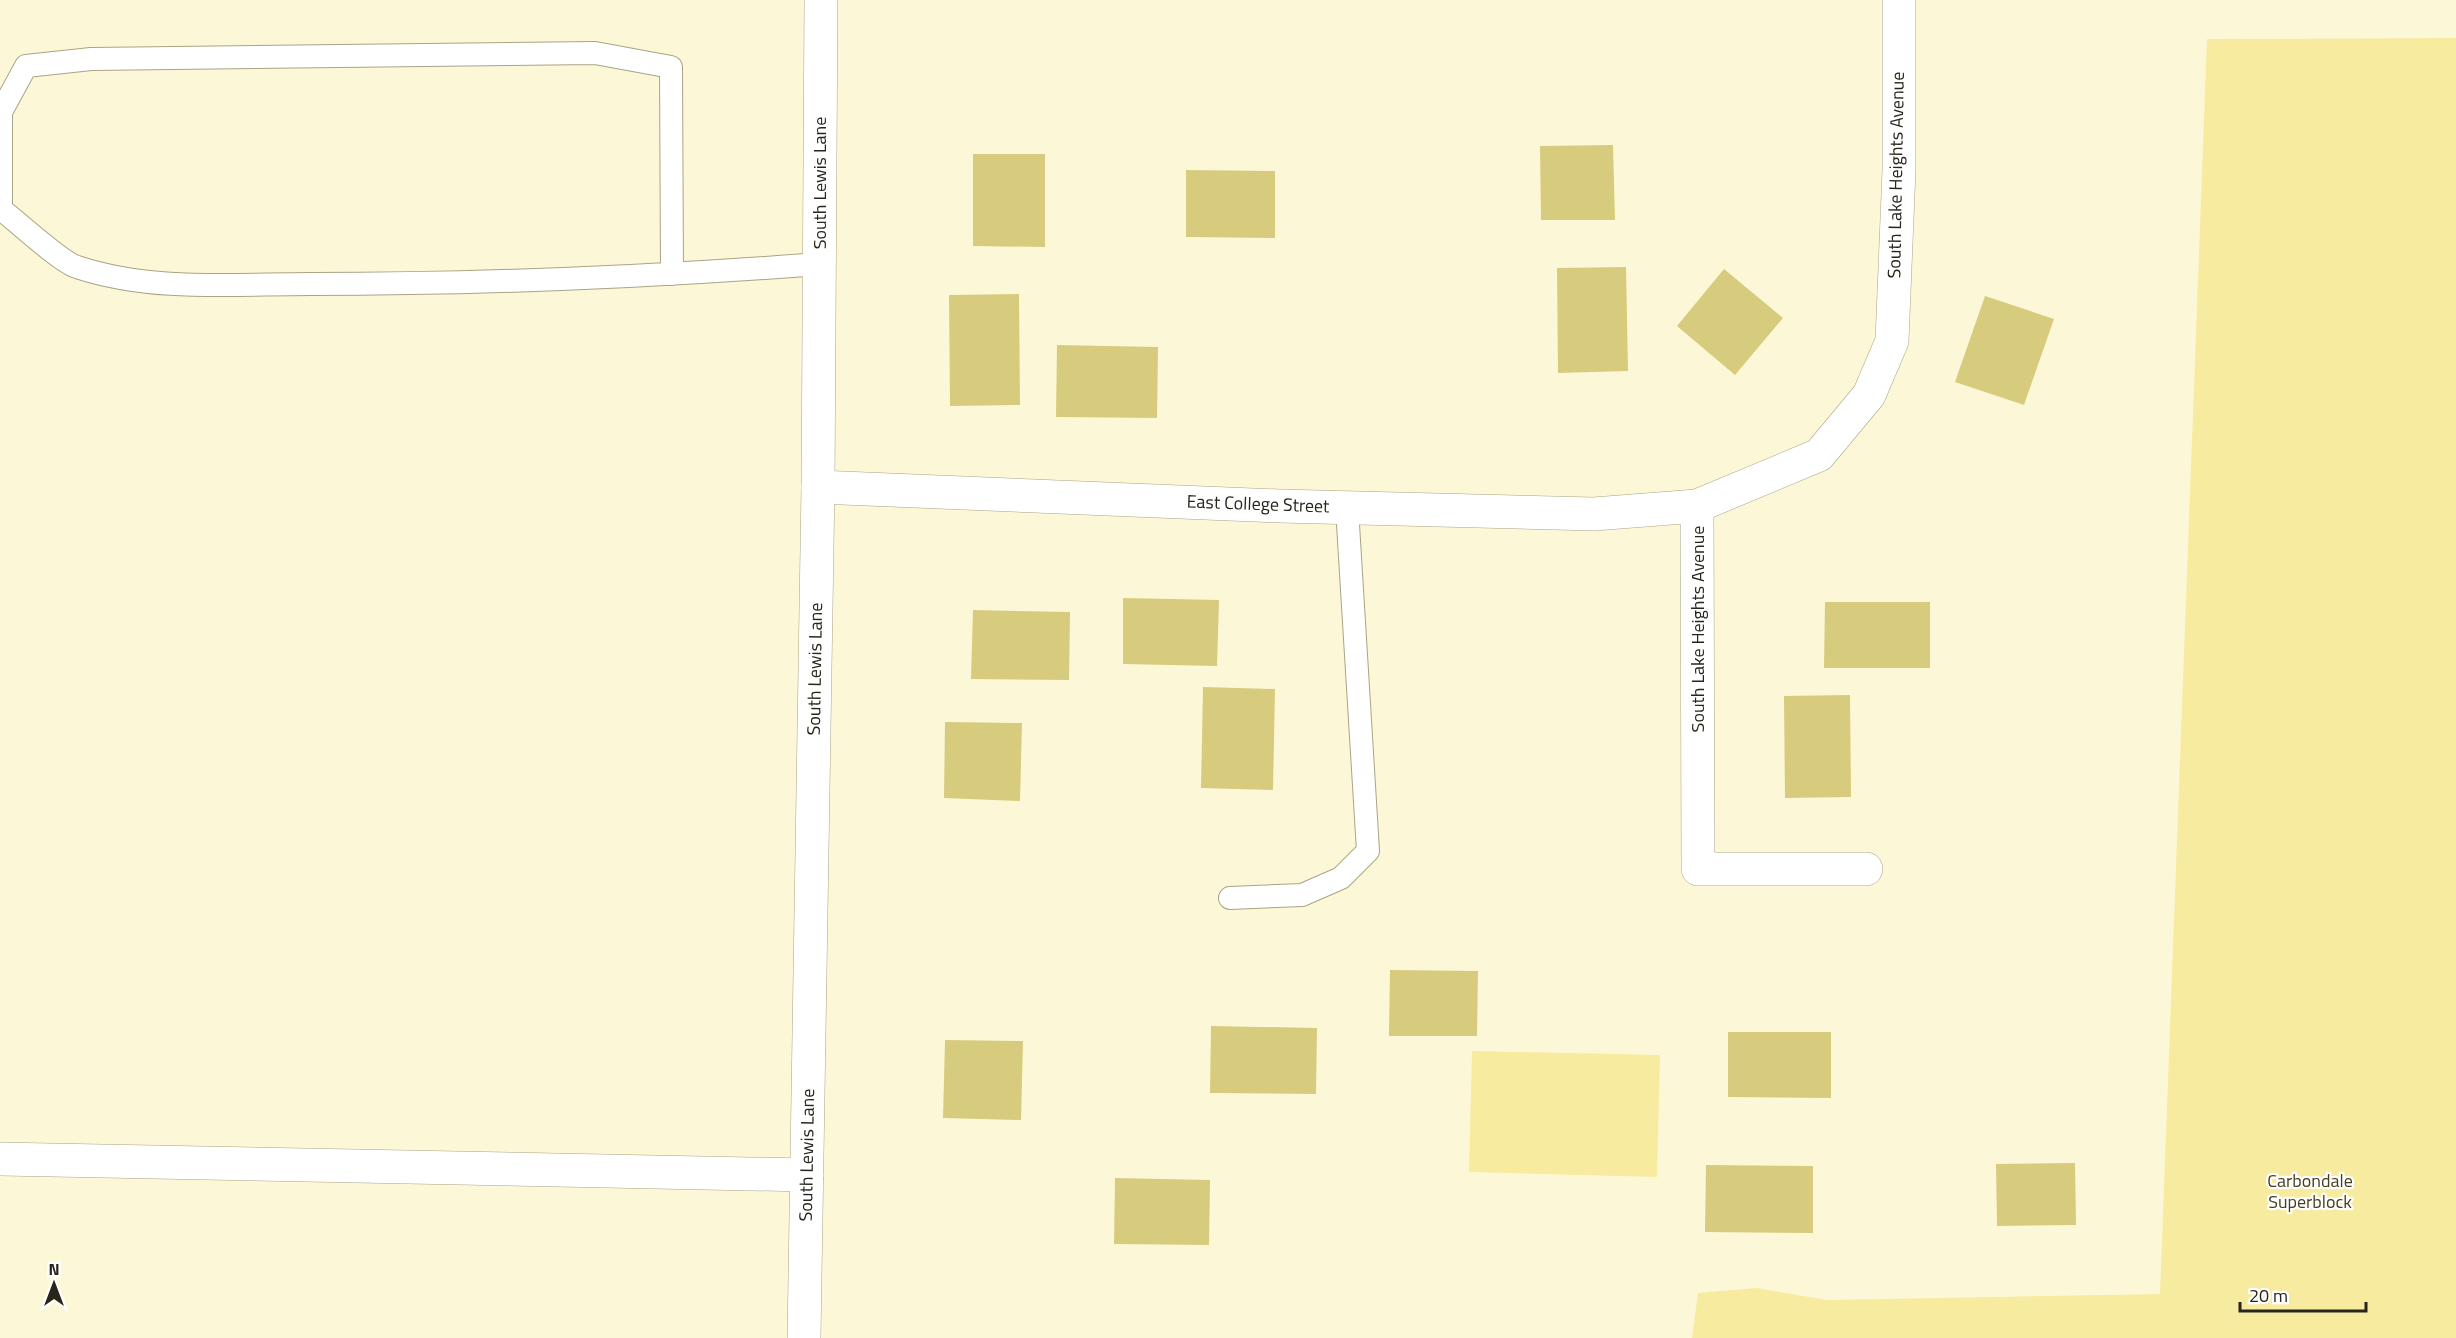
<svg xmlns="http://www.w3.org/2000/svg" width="2456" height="1338" font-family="'Titillium Web',sans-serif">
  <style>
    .green { fill: #f7eba0 }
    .building { fill: #d7cb7d }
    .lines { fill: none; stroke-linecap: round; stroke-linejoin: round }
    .lane-casing { stroke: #a9a486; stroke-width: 24 }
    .street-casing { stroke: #a9a486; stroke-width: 34 }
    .secondary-casing { stroke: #a9a486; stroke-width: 34 }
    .lane { stroke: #fff; stroke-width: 22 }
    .street { stroke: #fff; stroke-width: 33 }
    .secondary { stroke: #fff; stroke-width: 33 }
    .labels { text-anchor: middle; stroke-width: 4.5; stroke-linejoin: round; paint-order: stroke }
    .street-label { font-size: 18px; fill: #28261a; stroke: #fff }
    .park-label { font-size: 18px; fill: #443e1c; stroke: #fff }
  </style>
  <rect width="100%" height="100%" fill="#fcf8d7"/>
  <path class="green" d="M2456 38V1338H1692L1698 1293 1756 1288 1827 1300 2160 1294 2207 39Z
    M1472 1051 1660 1055 1657 1177 1469 1172Z"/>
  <path class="building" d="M1613 145 1615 220H1541L1540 146Z
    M973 154H1045V247L973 246Z
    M1186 170 1275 171V238L1186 237Z
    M1626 267 1628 371 1558 373 1557 268Z
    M1724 269 1783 318 1735 375 1677 326Z
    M1019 294 1020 405 950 406 949 295Z
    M1985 296 2054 319 2024 405 1955 382Z
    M1057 345 1158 347 1157 418 1056 417Z
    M1123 598 1219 600 1217 666 1123 664Z
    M1825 602H1930V668H1824Z
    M973 610 1070 612 1069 680 971 679Z
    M1203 687 1275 689 1273 790 1201 788Z
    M1850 695 1851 797 1785 798 1784 696Z
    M945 722 1022 723 1020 801 944 798Z
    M1390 970 1478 971 1477 1036H1389Z
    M1211 1026 1317 1028 1316 1094 1210 1093Z
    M1728 1032H1831V1098L1728 1097Z
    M945 1040 1023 1041 1021 1120 943 1118Z
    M2075 1163 2076 1225 1997 1226 1996 1164Z
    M1706 1165 1813 1166V1233L1705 1232Z
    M1115 1178 1210 1180 1209 1245 1114 1244Z"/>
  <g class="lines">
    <defs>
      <path id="lane" d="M672 274 671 67 595 53 91 59 26 66 1 112V209C16 221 62 263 77 267 152 292 233 284 311 284 481 284 650 277 819 264
        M1230 898 1302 895 1341 878 1368 851 1347 508"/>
      <path id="street" d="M818 487 1280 506 1594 514 1697 506 1819 455 1869 395 1892 341 1899 170V0
        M1697 506 1698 869H1866
        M0 1159 807 1175"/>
      <path id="secondary" d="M804 1338 818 487 821 0"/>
    </defs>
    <use href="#lane" class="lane-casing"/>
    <use href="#street" class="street-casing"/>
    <use href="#secondary" class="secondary-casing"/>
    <use href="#lane" class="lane"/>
    <use href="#street" class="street"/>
    <use href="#secondary" class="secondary"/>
  </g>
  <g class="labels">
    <g class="street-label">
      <text transform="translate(1896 175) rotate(-89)" y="6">South Lake Heights Avenue</text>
      <text transform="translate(820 183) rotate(-90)" y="6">South Lewis Lane</text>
      <text transform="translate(1258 504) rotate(2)" y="6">East College Street</text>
      <text transform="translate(1698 629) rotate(-90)" y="6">South Lake Heights Avenue</text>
      <text transform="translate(815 669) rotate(-89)" y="6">South Lewis Lane</text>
      <text transform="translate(807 1155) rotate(-89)" y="6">South Lewis Lane</text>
    </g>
    <g class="park-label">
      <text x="2310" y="1187">Carbondale<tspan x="2310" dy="21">Superblock</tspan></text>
    </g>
  </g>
  <g transform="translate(54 1284)" stroke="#ffffff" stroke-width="4.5" paint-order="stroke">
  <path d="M0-4.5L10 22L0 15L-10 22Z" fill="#28261a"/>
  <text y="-9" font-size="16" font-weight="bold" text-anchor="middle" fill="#28261a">N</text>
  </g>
  <path d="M2240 1302v9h126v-9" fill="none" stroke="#28261a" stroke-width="3"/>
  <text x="2249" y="1302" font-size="18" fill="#28261a" stroke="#ffffff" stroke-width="4.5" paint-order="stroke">20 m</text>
</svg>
